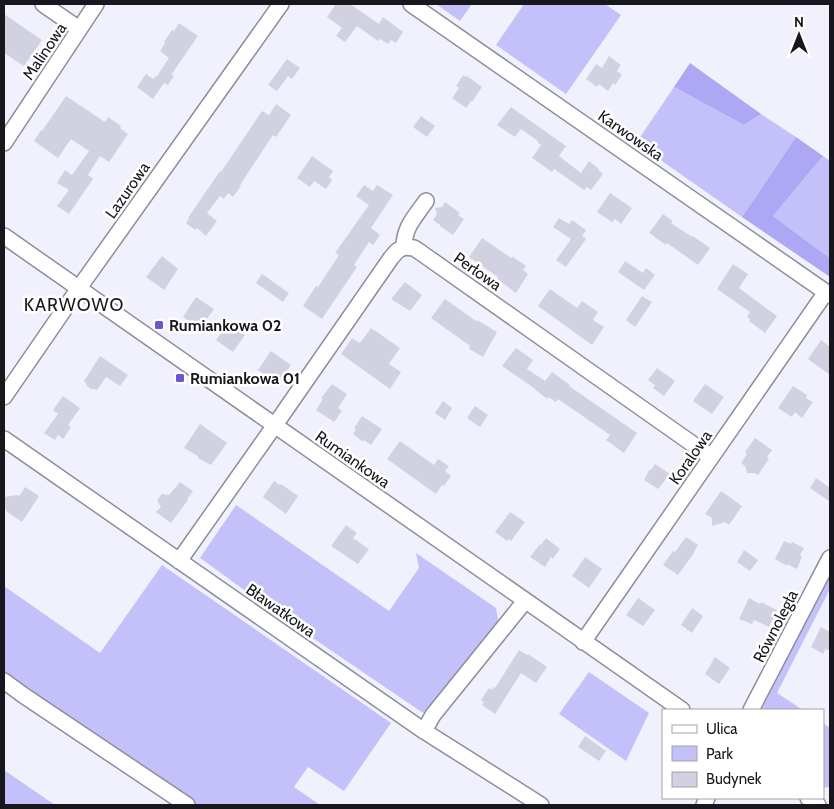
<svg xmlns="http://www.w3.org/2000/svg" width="834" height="809" font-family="Cabin,sans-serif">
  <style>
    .green { fill: #c4c1fa }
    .forest { fill: #aea8f4 }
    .building { fill: #d1d1e1 }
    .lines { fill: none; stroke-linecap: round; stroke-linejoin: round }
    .minor-casing { stroke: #8d8d9c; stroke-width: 18 }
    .minor { stroke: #fff; stroke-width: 15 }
    .poi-dot { fill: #6b56cf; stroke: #fff; stroke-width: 2 }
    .labels { text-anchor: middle; stroke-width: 5; stroke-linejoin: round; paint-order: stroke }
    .street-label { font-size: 16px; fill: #18171d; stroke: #fff }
    .poi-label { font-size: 16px; font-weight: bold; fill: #18171d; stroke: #fff; text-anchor: start }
    .neighbourhood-label { font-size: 18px; letter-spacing: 1px; fill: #18171d; stroke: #fff }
  </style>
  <rect width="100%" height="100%" fill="#f1f1fe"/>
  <path class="green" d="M436 4H472L460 21Z
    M524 4H605L621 15 566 94 496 45Z
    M674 87 744 125 761 114 796 137 742 217 636 143Z
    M823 156 830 161V258L808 242 773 216Z
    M236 505 389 611 419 568 416 553 496 608 499 624 423 713 276 613 200 558Z
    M162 565 391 723 344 791 308 767 294 787 320 805H196L36 699 4 676V586L100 653Z
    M830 576V589L777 693 803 710H761Z
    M589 672 649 713 626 761 559 714Z
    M823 723 830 728V785L829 787 823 788Z
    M4 770 55 805H4Z"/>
  <path class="forest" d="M690 63 761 114 744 125 674 87Z
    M796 137 823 156 773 216 808 242 830 258V277L742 217Z"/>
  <path class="building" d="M336 4H350L379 24 383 17 403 32 396 43 391 40 388 44 380 39 378 41 357 26 345 42 336 36 342 28 327 17Z
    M4 14 42 40 24 66 4 53Z
    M179 23 198 36 171 75 174 76 168 85 164 83 153 99 137 87 146 74 153 79 156 76H157L169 58 160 51 165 43 164 42 172 30 174 31Z
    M609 56 621 65 617 71 622 75 615 85 613 83 608 91 599 84 597 87 586 79 596 64 602 68Z
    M287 59 300 68 292 79 288 76 277 91 268 85Z
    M463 75 466 77 467 76 482 87 472 102 471 101 466 108 452 98 459 88 456 86Z
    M66 96 105 122 108 117 121 126 120 128 128 134 109 162 100 156 88 175 93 179 69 214 57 206 69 190 57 183 65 170 72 175 89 151 71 139 58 158 34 141 41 130 42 131Z
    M276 104 291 115 276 137 273 135 240 185 241 186 233 197 228 193 224 199 220 196 207 213 217 221 206 236 197 228 195 230 186 223 189 219 188 218 220 171 221 172 262 111 269 115Z
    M511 107 566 146 559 156 581 173 589 161 599 169 598 170 603 174 591 190 587 187 584 190 554 169 552 172 532 158 541 145 537 142 538 141 521 129 515 137 497 125Z
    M421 116 435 126 427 137 413 127Z
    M312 156 333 171 329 177 332 180 326 189 314 181 310 187 297 178Z
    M364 185 373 191 377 185 393 195 371 228 380 235 373 245 369 242 354 265 357 267 322 319 303 306 316 286 318 287 339 255 335 253 369 205 356 196Z
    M610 193 632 208 621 224 615 219 612 222 597 212Z
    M445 202 460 213 458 215 464 219 453 235 440 226V225L433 220 437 214 435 208 442 207Z
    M663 214 673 221 671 223 692 237 693 236 710 248 698 265 667 243 666 245 649 233Z
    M559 218 569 224 572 220 586 230 582 236 586 239 566 267 556 260 571 239 553 227Z
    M482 238 511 258 513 257 526 266 523 270 528 274 516 293 497 279 498 277 469 257Z
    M162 256 178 269 164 290 146 277Z
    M625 261 643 273 646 268 655 275 644 290 618 272Z
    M733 264 748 274 739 288 777 316 765 333 749 321 750 319 747 317 750 312 717 289Z
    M262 274 289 293 283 302 256 283Z
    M405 282 422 295 410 311 391 299Z
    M550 289 577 308 582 301 598 312 593 320 604 327 592 345 538 306Z
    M642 296 652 302 635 327 626 320Z
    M196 297 214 309 206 320 204 319 198 327 183 317Z
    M445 299 476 321 477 320 497 332 483 357 469 349 470 346 431 318Z
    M228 323 245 335 233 352 216 340Z
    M371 328 400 348 389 364 401 372 390 389 341 354 352 338 360 343Z
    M821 340 830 347V375L808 359Z
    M516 348 533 360 527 369 545 381 552 372 570 385 569 386 637 433 624 453 606 440 610 435 558 399 556 402 548 397 547 399 531 386 502 366Z
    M271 351 291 365 278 384 258 370Z
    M100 356 128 375 120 386 106 377 97 390 94 389H91L87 386 86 383 84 381Z
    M657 368 675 381 664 396 653 388 655 385 648 380Z
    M332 384 347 394 338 408 342 411 334 422 316 410 323 399 321 398Z
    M705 384 724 397 712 414 693 401Z
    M793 386 807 395 806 398 813 402 802 418 795 412 792 417 778 408Z
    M63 396 80 408 68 425 71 427 63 439 58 435 55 440 44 433 58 414 53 410Z
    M443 401 452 408 445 420 435 413Z
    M475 406 488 415 480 427 467 418Z
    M362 416 382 429 371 445 364 440 363 442 353 434 356 429 354 428Z
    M200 424 227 443 211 465 203 461 198 458V456L184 448Z
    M755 438 772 450 767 457 769 459 758 475 754 473H747L745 466 741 463 747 454 745 452Z
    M400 441 434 465 438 459 449 466 445 471 451 476 444 486 442 485 436 494 387 459Z
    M655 464 670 474 658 489 644 480 650 469 651 470Z
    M816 478 830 488V502L810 488Z
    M274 481 280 485 281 484 298 496 286 514 263 497Z
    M180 482 193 491 187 499 188 500 171 523 156 512 161 507 157 500 162 494 169 495Z
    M25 487 39 496 22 522 6 511 4 503V497L17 495 19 496Z
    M721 491 742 506 729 525 725 522 712 526V518L705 514Z
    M510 512 525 522 511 541 509 539 507 541 495 532Z
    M346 525 357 533 353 538 369 549 358 564 331 546Z
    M686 537 698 545 694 552V553L678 575 663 565 673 551 675 552Z
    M546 538 560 549 553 559 551 557 545 567 530 557 540 544 541 545Z
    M784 541 791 544 792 542 804 548 800 555 802 557 797 569 787 564V566L775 559Z
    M744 550 758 560 750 571 737 562Z
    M585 557 602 569 589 588 572 576Z
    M638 598 655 610 643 626 626 615Z
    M749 598 760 604 761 602 777 610 769 627 754 620 752 624 739 619Z
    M692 608 703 616 692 633 681 625Z
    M821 627 830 632V651L826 649 823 654 811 647Z
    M519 650 527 655 528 654 547 667 536 683 521 673 495 714 482 705 484 702 481 700 489 688 492 690 494 687 495 688Z
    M715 657 730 668 719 684 705 674Z
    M585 736 606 751 599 761 578 747Z"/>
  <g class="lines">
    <defs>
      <path id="minor" d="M43 4 79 29
        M411 4 830 295
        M4 143 96 4
        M4 236 682 710
        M404 247C404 227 415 217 426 201
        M4 397 79 288 281 4
        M4 439 424 731 541 805
        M179 561 275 425 391 258 397 251 404 247 414 248 420 252 711 457
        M583 642 826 292
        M4 681 23 695 187 805
        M751 710 830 558
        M424 731 433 715 525 601
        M808 798 818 805
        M704 805 707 798"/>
    </defs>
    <use href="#minor" class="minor-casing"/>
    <use href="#minor" class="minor"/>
  </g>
  <g class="poi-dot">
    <rect x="154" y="320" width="10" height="10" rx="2.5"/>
    <rect x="175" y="373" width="10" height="10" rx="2.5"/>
  </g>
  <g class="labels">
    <g class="street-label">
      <text transform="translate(44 51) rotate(-56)" y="6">Malinowa</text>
      <text transform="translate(631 135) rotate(35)" y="6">Karwowska</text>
      <text transform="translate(127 190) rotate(-55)" y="6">Lazurowa</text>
      <text transform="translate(478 271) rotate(35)" y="6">Perłowa</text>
      <text transform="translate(690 457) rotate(-55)" y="6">Koralowa</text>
      <text transform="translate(353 459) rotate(35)" y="6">Rumiankowa</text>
      <text transform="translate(281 610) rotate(35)" y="6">Bławatkowa</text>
      <text transform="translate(775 626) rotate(-63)" y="6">Równoległa</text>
    </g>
    <g class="poi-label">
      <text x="169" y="331">Rumiankowa 02</text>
      <text x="190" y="384">Rumiankowa 01</text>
    </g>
    <g class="neighbourhood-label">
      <text x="74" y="311">KARWOWO</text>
    </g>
  </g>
  <rect width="834" height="809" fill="none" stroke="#18171d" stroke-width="10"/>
  <rect x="662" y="709" width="162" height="90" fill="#ffffff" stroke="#a3a2a5"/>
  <rect x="672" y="725" width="25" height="8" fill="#ffffff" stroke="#a3a2a5"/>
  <text x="706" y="734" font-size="15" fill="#18171d">Ulica</text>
  <rect x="672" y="746" width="25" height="15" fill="#c4c1fa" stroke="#a3a2a5"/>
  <text x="706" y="759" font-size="15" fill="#18171d">Park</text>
  <rect x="672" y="772" width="25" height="15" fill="#d1d1e1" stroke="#a3a2a5"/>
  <text x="706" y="784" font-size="15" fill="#18171d">Budynek</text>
  <g transform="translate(799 35)" stroke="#ffffff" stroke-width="4" paint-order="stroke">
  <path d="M0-4L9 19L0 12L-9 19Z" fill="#18171d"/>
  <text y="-8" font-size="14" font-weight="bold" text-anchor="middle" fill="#18171d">N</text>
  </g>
</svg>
